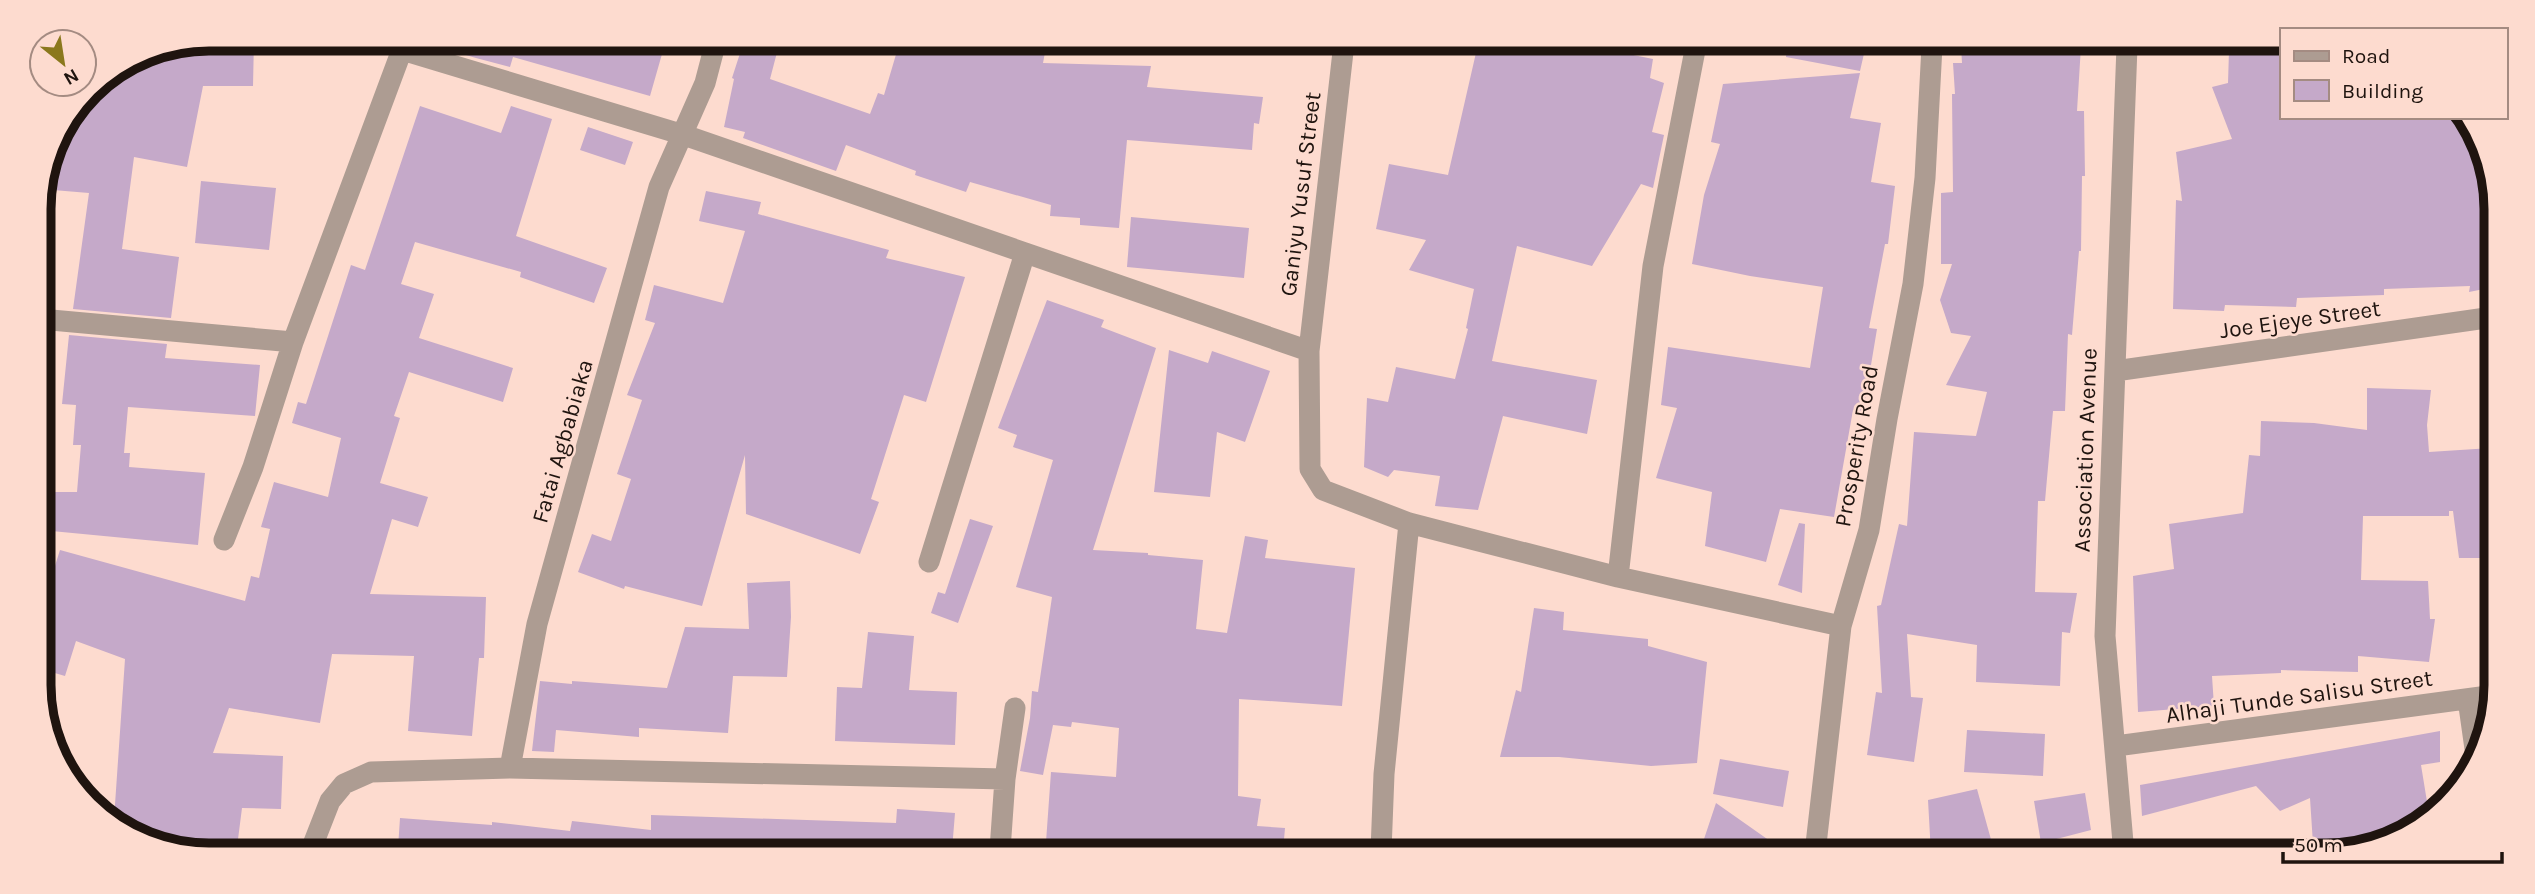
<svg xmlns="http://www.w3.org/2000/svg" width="2535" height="894" font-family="Karla,sans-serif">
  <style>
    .building { fill: #c5a9c9 }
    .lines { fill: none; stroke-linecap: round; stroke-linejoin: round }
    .street { stroke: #ad9c92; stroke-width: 21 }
    .labels { text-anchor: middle; stroke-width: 5; stroke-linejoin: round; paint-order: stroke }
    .street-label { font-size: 23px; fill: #1f140f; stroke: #fddbcf }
    .rim { fill: none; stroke: #1f140f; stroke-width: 9 }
  </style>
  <rect width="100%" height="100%" fill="#fddbcf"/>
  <path class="building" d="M209 38 254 39 253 86H203L187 167 134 157 122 249 179 257 171 318 73 309 89 193 41 189 56 133 96 81 144 51Z
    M436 39 495 40H666L650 96 513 57 510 67 476 58 435 46Z
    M744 41H780L770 79 870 114 878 93 884 95 900 41 1047 42 1043 63 1151 66 1147 87 1263 97 1259 124 1254 123 1252 150 1127 140 1119 228 1080 225V218L1050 216 1051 205 970 182 966 192 915 175 916 171 846 145 836 171 743 138 745 132 724 127 734 79 732 78Z
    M1478 44H1579L1653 59 1650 78 1664 83 1652 132 1664 135 1653 188 1641 184 1592 266 1517 246 1492 361 1597 380 1587 434 1503 416 1478 510 1435 506 1440 476 1394 470 1388 477 1364 467 1367 398 1388 402 1396 367 1455 379 1468 329 1466 328 1474 289 1409 270 1426 240 1376 229 1389 164 1448 175Z
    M1787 45H1866L1860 71 1786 57Z
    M1961 46H2081L2077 111H2084L2085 176H2082L2081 251H2079L2072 335 2068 334 2065 411H2053L2045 501H2038L2035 592 2077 593 2070 633 2062 632 2060 686 1976 682 1977 645 1907 634 1911 697 1923 698 1914 762 1867 755 1876 692 1882 693 1877 606 1881 605 1899 524 1907 526 1914 432 1976 436 1987 392 1946 385 1971 336 1951 333 1940 300 1952 264H1941V193L1953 192 1952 94H1955L1953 63H1962Z
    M2249 47H2281V117H2464L2495 187 2494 287 2469 292 2470 286 2384 289V295L2297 298 2296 307 2225 305 2224 311 2173 309 2176 200 2182 201 2176 152 2232 139 2212 87 2228 83 2229 51Z
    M1860 73 1850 118 1881 123 1871 182 1895 186 1888 244H1885L1869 328 1877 329 1863 413 1853 410 1834 517 1780 509 1766 562 1705 546 1712 492 1656 478 1677 408 1661 405 1668 347 1810 368 1823 287 1750 276 1692 264 1704 195 1720 144 1711 142 1723 84Z
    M420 106 501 133 511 106 552 119 516 236 607 268 594 303 520 277 521 272 415 242 401 284 434 294 419 338 513 368 503 402 409 372 394 416 400 418 380 483 428 497 418 527 392 519 370 594 486 597 484 658H479L472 736 408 731 414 656 332 654 320 723 229 708 213 753 283 756 281 809 242 808 237 847H155L114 819 125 659 76 641 65 676 41 669V610L60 550 245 601 251 576 259 578 270 529 261 527 274 482 328 497 341 438 292 423 298 402 306 404 351 265 365 270Z
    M588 127 633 142 625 165 580 150Z
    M201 181 276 188 269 250 195 243Z
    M706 191 761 202 758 214 889 250 886 258 965 277 926 402 904 395 871 499 879 502 860 554 746 514 745 455 702 606 625 586 624 589 578 572 592 534 611 541 631 479 617 474 642 400 627 395 655 323 645 320 654 285 723 303 745 231 699 221Z
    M1131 217 1249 228 1244 278 1127 267Z
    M1047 300 1104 320 1101 327 1156 348 1093 550 1148 553V555L1203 560 1196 629 1227 633 1245 536 1268 540 1265 558 1355 568 1342 706 1239 699 1238 796 1261 799 1257 826 1285 828 1283 851H1232L1173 843V851H1170L1046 842 1051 772 1116 777 1119 728 1072 722 1071 727 1053 725 1043 775 1020 771 1030 718 1032 691 1038 692 1052 597 1016 587 1053 460 1013 447 1017 435 998 428Z
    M69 335 167 344 165 358 260 365 255 416 128 407 124 453H130L129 467 205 473 198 545 41 530 40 492H77L81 445H73L76 405 62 404Z
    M1169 350 1208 363 1212 351 1270 371 1245 442 1217 432 1210 497 1154 492Z
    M2367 388 2431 390 2427 425 2429 452 2491 448 2490 558H2459L2453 511H2449V516H2363L2361 580 2428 581 2430 619H2435L2429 662 2358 656V672L2281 670V673L2212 676 2214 706 2138 712 2133 576 2174 569 2169 524 2243 513 2249 455 2260 456 2261 421 2314 423 2367 430Z
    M970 519 993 526 958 623 931 613 938 592 945 594Z
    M1799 523 1805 524 1802 593 1778 585Z
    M790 581 791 617 787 677 733 676 728 733 639 728V737L556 730 554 752 532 751 540 681 572 684V681L667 688 685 627 749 629 747 583Z
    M1534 608 1564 612 1563 630 1648 639V646L1707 662 1697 763 1651 766 1559 757H1500L1516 690 1521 692Z
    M868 632 914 636 909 690 957 692 955 745 835 741 837 687 862 688Z
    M1967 730 2045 734 2043 776 1964 772Z
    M2440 731V762L2421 765 2430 820 2337 855H2324L2313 844 2310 798 2280 811 2256 786 2142 816 2140 785Z
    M1720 759 1789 771 1783 807 1713 794Z
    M1977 789 1995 854H1931L1928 800Z
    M2085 793 2091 830 2041 843 2034 801Z
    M1716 803 1787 853H1721L1701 848Z
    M897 809 955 813 952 850 398 848 400 818 492 825V822L570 831 572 821 651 830V815L896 823Z"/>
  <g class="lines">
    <path class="street" d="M1344 43 1309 351 1310 469 1323 490 1409 523 1618 577 1841 626
      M402 50 684 135 1309 351
      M40 319 293 342
      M2115 371 2493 317
      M224 540 253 467 293 342 406 39
      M929 562 1025 253
      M1618 577 1653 266 1696 45
      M2468 699 2476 756
      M2116 746 2488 696
      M510 768 537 624 659 187 705 83 716 41
      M312 847 330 801 344 784 371 772 510 768 1005 779
      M1000 850 1005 779 1015 708
      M1381 851 1384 774 1409 523
      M1815 853 1841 626 1869 530 1887 419 1913 284 1925 178 1932 46
      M2124 854 2105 636 2127 46"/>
  </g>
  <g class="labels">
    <g class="street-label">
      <text transform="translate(1300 194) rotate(-83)" y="8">Ganiyu Yusuf Street</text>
      <text transform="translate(2300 319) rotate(-8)" y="8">Joe Ejeye Street</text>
      <text transform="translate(562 441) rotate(-74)" y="8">Fatai Agbabiaka</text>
      <text transform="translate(1856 446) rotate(-80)" y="8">Prosperity Road</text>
      <text transform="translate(2085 450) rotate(-88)" y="8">Association Avenue</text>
      <text transform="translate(2299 696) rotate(-8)" y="8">Alhaji Tunde Salisu Street</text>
    </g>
  </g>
  <path d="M0 0H2535V894H0ZM209 51H2326A158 158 0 0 1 2484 209V685A158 158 0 0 1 2326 843H209A158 158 0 0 1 51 685V209A158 158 0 0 1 209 51Z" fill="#fddbcf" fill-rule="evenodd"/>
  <path class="rim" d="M209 51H2326A158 158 0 0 1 2484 209V685A158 158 0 0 1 2326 843H209A158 158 0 0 1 51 685V209A158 158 0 0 1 209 51Z"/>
  <rect x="2280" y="28" width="228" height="91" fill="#fddbcf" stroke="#a48b82" stroke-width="2"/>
  <rect x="2294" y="51" width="35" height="10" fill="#ad9c92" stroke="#a48b82" stroke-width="2"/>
  <text x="2342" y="63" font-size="21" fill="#1f140f">Road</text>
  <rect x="2294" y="80" width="35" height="21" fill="#c5a9c9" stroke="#a48b82" stroke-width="2"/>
  <text x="2342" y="98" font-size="21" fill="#1f140f">Building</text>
  <g transform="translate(63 63) rotate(150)"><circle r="33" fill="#fddbcf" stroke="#a48b82" stroke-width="2"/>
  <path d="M0-5L12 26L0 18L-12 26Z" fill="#8a781d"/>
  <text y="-10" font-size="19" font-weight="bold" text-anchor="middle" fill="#1f140f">N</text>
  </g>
  <path d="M2283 852v10h219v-10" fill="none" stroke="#1f140f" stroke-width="3.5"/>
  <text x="2294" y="852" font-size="21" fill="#1f140f" stroke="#fddbcf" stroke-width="5" paint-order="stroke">50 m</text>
</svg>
